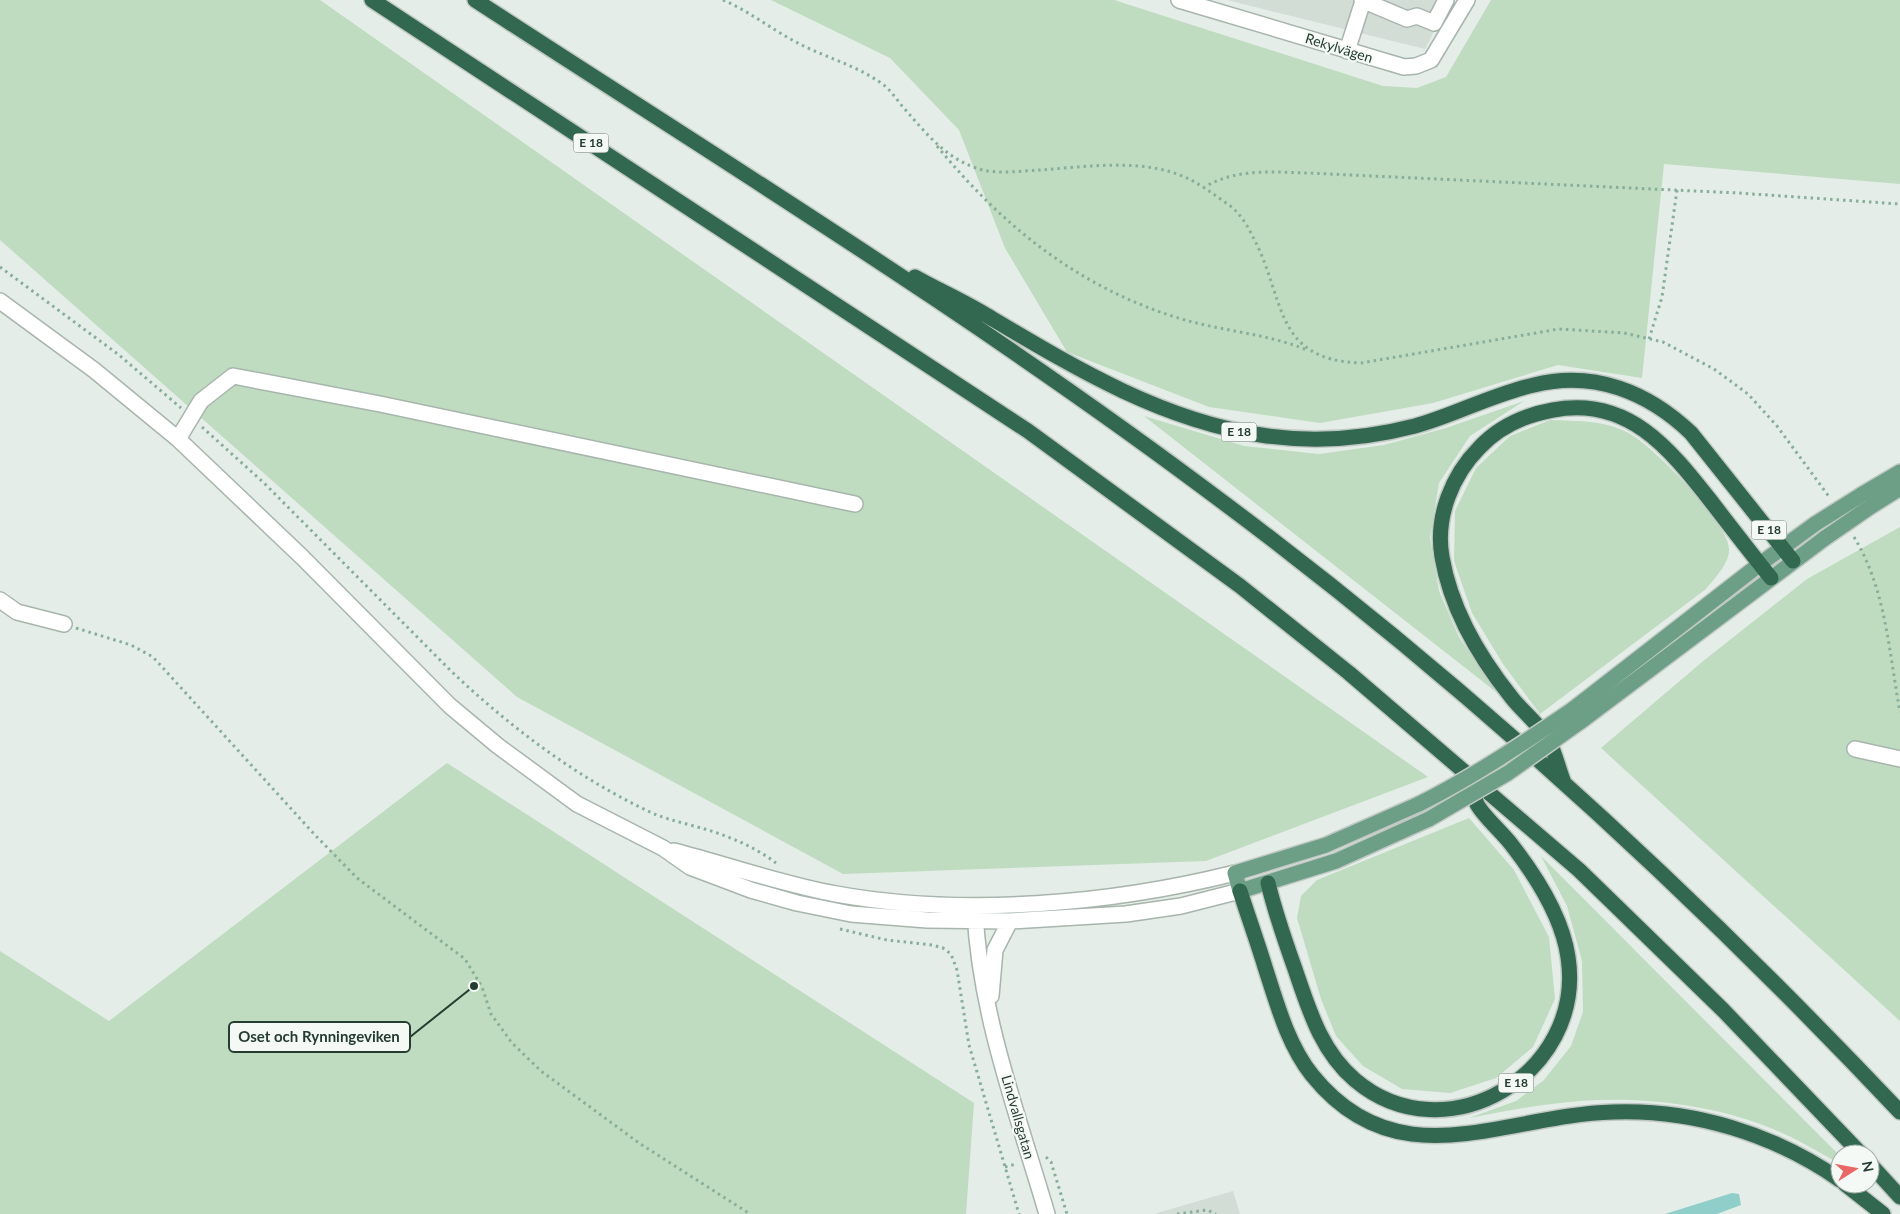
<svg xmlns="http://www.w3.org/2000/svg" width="1900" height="1214" font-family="Lato,sans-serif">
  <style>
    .built { fill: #d2ddd6 }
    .green { fill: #bfdcc0 }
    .water { fill: #90cec9 }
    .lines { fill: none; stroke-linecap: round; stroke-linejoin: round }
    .minor-casing { stroke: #a7b5ad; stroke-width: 18 }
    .major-casing { stroke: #c2c9c5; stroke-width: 18 }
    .highway-casing { stroke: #c2c9c5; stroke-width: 18 }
    .path { stroke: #87ae99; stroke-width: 3; stroke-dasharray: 2.5 4; stroke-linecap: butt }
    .minor { stroke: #fff; stroke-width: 15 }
    .major { stroke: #6c9f86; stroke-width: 15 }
    .highway { stroke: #326850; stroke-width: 15 }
    .major-bridge-casing { stroke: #c2c9c5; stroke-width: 18; stroke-linecap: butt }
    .major-bridge { stroke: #6c9f86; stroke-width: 15 }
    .labels { text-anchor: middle; stroke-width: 4.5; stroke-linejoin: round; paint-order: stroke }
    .shield { fill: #f5f9f6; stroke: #63756c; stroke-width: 1 }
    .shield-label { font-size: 12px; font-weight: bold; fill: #253d31 }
    .street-label { font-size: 14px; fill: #253d31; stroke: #f5f9f6 }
    .leader { fill: none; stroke: #253d31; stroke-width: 2 }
    .callout-dot { fill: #253d31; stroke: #f5f9f6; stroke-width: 2 }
    .callout { fill: #f5f9f6; stroke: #253d31; stroke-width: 2 }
    .callout-label { font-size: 15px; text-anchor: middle; font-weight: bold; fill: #253d31 }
  </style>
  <rect width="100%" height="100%" fill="#e4ede7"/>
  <path class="built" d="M1227 0H1450L1425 49Z
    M1233 1191 1240 1214H1154Z"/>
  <path class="green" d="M0 0H320L1428 777 1206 861 843 874 517 697 0 240Z
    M771 0H1114L1383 86 1417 88 1446 77 1491 0H1900V184L1664 164 1642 378 1558 365 1433 403 1320 423 1209 407 1067 352 1005 248 959 130 890 58Z
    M1524 401 1470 436 1439 483 1430 538 1439 591 1459 637 1496 692 1144 416 1244 446 1319 454 1384 445 1446 428Z
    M1550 420C1579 421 1607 420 1632 435 1655 449 1730 524 1729 550 1729 564 1714 579 1706 589L1540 714 1503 664 1472 613 1454 561 1455 511 1476 468 1510 436Z
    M1900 527V1021L1601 748 1702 662 1807 579Z
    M447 763 974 1103 966 1214H0V951L109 1021Z
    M1469 818 1514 870 1549 937 1555 999 1533 1047 1496 1078 1450 1093 1402 1089 1363 1066 1336 1036 1321 999 1297 918 1301 896 1317 880Z
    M1541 856 1840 1156V1164C1824 1155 1809 1146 1793 1138 1723 1103 1629 1093 1552 1104 1524 1107 1497 1113 1469 1118L1516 1101 1543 1081 1571 1046 1583 1012 1582 961 1567 906Z"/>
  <path class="water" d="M1732 1193 1739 1194 1741 1205 1717 1214H1665Z"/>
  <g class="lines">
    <defs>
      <path id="minor" d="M1179 0 1404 67 1416 66 1431 60 1467 0
        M1362 0 1407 19 1417 16 1434 23 1446 0
        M1347 51 1363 1
        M0 301 94 370 178 439 302 557 450 706 498 746 577 804 663 848 690 867 751 890 797 903 851 914 927 920 1010 921 1126 914 1181 906 1240 891
        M178 439 201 401 233 376 380 404 855 504
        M0 600 17 612 64 624
        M1855 749 1900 759
        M674 851C728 865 781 884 836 894 963 917 1111 904 1235 873
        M975 912C980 1015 1018 1115 1047 1214
        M991 996 995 950 1010 921"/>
      <path id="major" d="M1861 495 1900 472
        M1867 509 1900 488
        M1572 710 1760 564 1815 524
        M1580 722 1825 538
        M1419 804 1326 845 1235 873 1240 891 1336 861 1429 819"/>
      <path id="highway" d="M372 0 1028 431 1240 586 1349 673 1579 870 1723 1010 1861 1154
        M475 0C727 164 984 322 1224 503 1468 685 1691 891 1900 1112
        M915 277C938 290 963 301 986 315 1072 366 1160 420 1261 435 1312 443 1365 439 1415 426 1455 415 1493 394 1534 385 1594 370 1648 392 1691 433L1793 561
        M1563 780C1558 767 1555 753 1549 741 1542 727 1522 711 1512 698 1479 657 1451 609 1442 557 1435 517 1452 475 1480 447 1500 426 1525 415 1553 410 1628 396 1669 448 1710 500 1730 526 1750 552 1771 578
        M1268 883C1275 912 1285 941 1295 969 1309 1010 1321 1051 1355 1080 1446 1157 1586 1073 1568 957 1562 916 1536 876 1511 844 1502 832 1483 816 1477 804 1474 797 1473 789 1471 782
        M1240 891C1248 916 1257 941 1265 967 1277 1004 1288 1045 1312 1075 1398 1182 1503 1115 1613 1112 1693 1109 1774 1134 1840 1180
        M1870 1164 1900 1197
        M1845 1184 1883 1214"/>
    </defs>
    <use href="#minor" class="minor-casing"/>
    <use href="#major" class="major-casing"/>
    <use href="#highway" class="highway-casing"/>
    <path class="path" d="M723 0C749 11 771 29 796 42 825 58 858 65 885 86 892 92 897 100 903 107 924 131 944 157 976 168 995 175 1019 171 1039 170 1087 167 1144 157 1189 179 1203 186 1216 196 1229 205 1240 213 1247 225 1253 237 1286 298 1272 360 1361 363L1559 329 1624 333 1663 342 1714 369 1748 394 1777 426 1830 498
      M937 146C1004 228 1082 290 1185 320 1224 331 1268 334 1307 350
      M1203 188C1235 168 1273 172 1308 173L1738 193 1900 204
      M0 267 119 355 181 408
      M1649 339 1662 297 1677 190
      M202 427 264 483 451 671C510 727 576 777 650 812 663 818 676 821 690 825 721 833 751 844 776 863
      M1854 537C1886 589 1889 653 1900 712
      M76 628 131 645 153 657 315 835 357 878 465 959 482 987 491 1014 512 1043 541 1071 639 1143 750 1214
      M840 929 887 940 932 945 943 948 951 954 957 970 969 1045 1019 1214
      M1046 1157 1051 1162 1067 1214
      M1005 1167 1016 1164
      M1177 1214 1207 1210 1216 1214"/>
    <use href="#minor" class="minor"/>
    <use href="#major" class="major"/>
    <use href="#highway" class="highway"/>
    <defs>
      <path id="major-bridge" d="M1815 524 1861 495
        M1825 538 1867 509
        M1419 804C1473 777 1522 744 1572 710
        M1429 819 1508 773 1580 722"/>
    </defs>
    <use href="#major-bridge" class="major-bridge-casing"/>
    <use href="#major-bridge" class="major-bridge"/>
  </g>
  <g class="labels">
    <g class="shield">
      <rect x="573.5" y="133.5" width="35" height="19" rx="4"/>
      <rect x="1221.5" y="422.5" width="35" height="19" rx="4"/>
      <rect x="1751.5" y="520.5" width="35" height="19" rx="4"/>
      <rect x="1498.5" y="1073.5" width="35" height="19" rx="4"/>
    </g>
    <g class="shield-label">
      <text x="591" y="147">E 18</text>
      <text x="1239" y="436">E 18</text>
      <text x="1769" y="534">E 18</text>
      <text x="1516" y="1087">E 18</text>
    </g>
    <g class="street-label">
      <text transform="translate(1339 48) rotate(17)" y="5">Rekylvägen</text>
      <text transform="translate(1018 1117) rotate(74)" y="5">Lindvallsgatan</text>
    </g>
  </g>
  <path class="leader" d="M474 986L410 1037"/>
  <circle class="callout-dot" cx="474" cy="986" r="5"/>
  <rect class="callout" x="229" y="1022" width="181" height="30" rx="5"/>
  <g class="callout-label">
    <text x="319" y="1042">Oset och Rynningeviken</text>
  </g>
  <g transform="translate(1855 1169) rotate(79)"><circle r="24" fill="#f5f9f6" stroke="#a2aea7"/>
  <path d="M0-4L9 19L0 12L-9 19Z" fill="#e96866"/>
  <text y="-8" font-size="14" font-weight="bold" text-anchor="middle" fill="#253d31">N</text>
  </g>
</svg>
